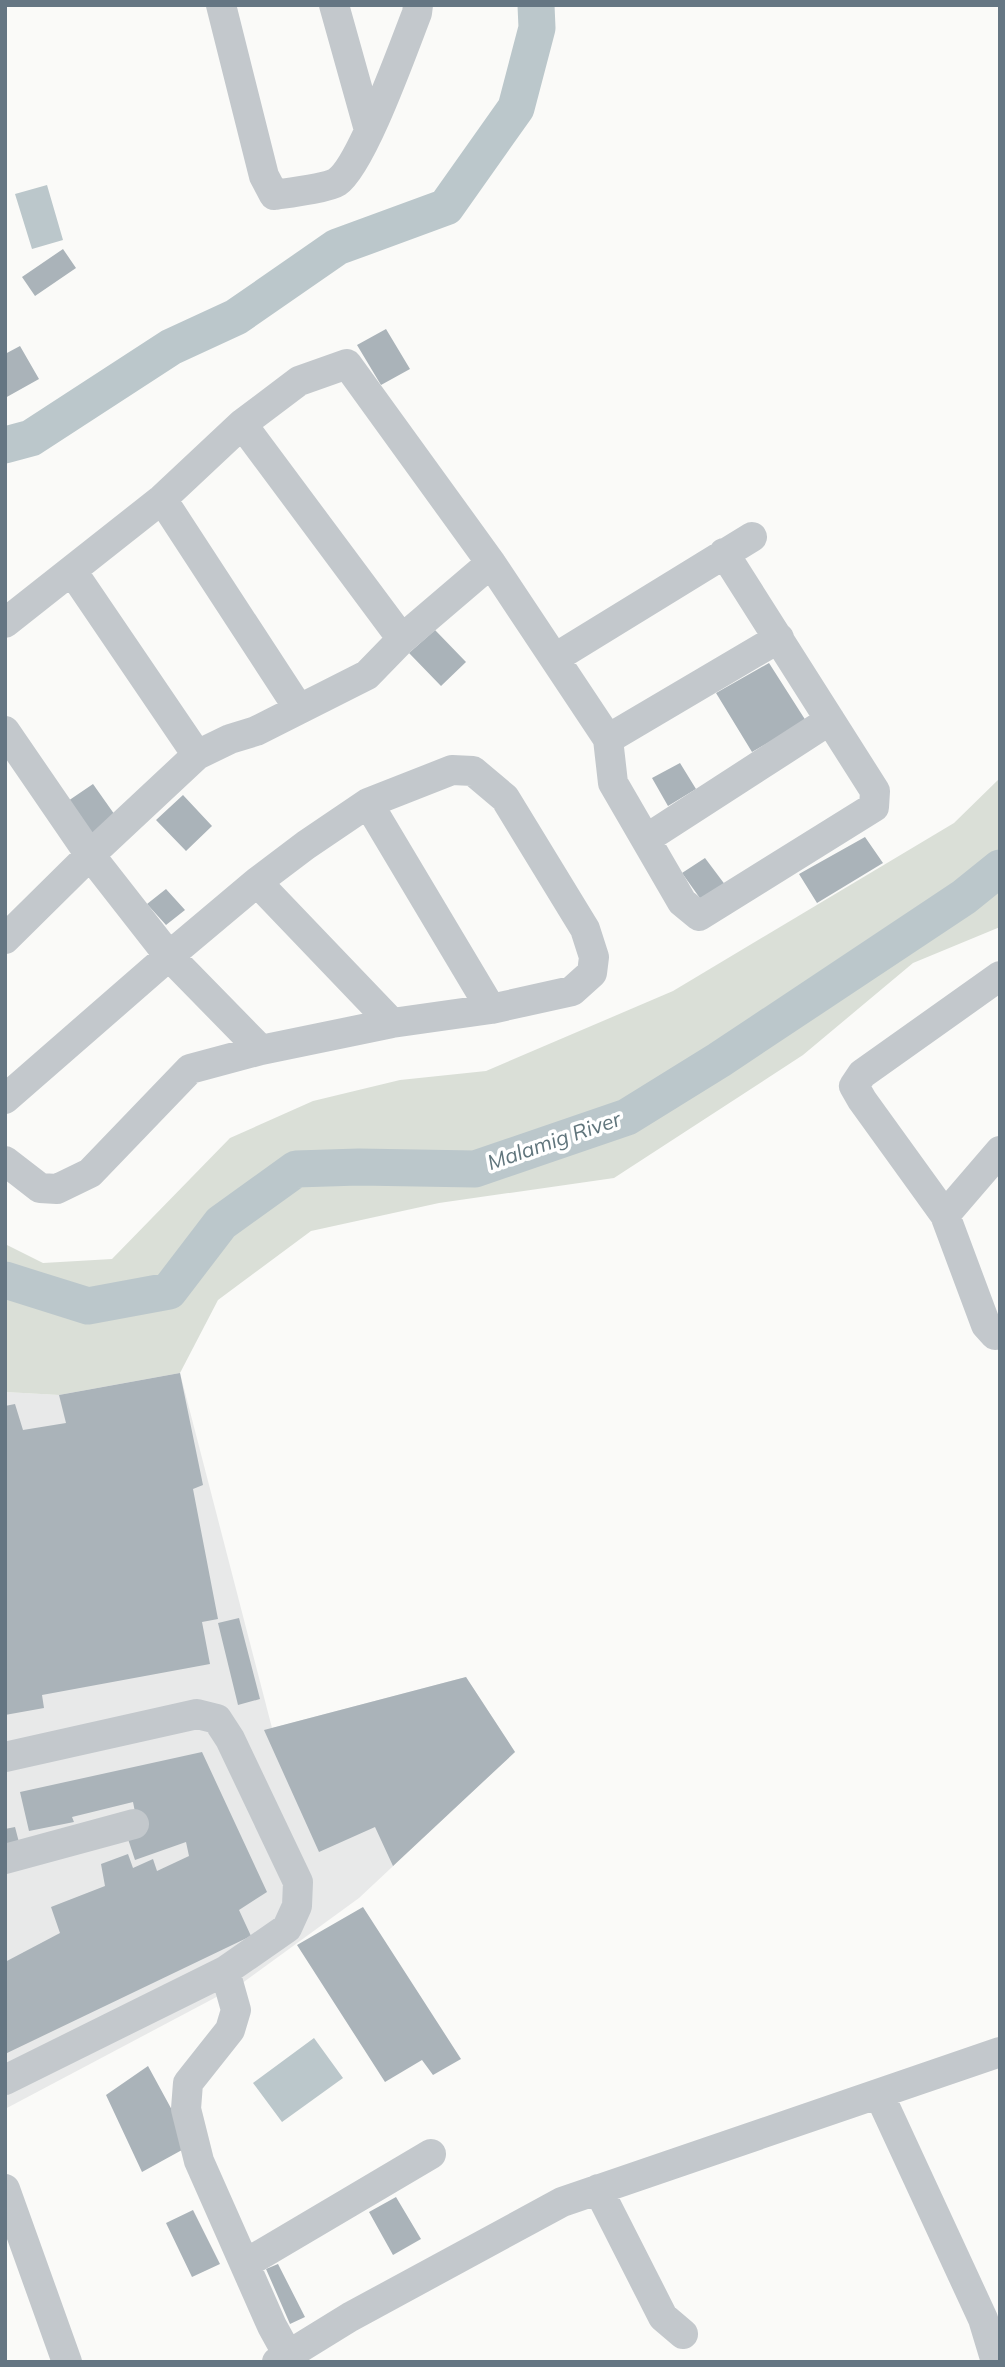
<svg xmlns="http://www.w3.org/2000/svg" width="1005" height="2367" font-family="Mulish,sans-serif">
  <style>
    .built { fill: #e8e9e9 }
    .green { fill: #dadfd7 }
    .water { fill: #bbc7cb }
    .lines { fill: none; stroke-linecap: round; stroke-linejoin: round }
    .river { stroke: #bbc7cb; stroke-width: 37 }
    .building { fill: #aab3b9 }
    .minor { stroke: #c3c8cc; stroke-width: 30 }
    .labels { text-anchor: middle; stroke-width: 7; stroke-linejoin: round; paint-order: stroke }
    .water-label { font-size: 21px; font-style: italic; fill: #60757c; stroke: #fff }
  </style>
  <rect width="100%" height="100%" fill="#fafaf8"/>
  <path class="built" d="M180 1373 272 1728 466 1677 515 1752 359 1898 241 1984 5 2109V1392L59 1395Z"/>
  <path class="green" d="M1000 778V927L913 963 803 1055 614 1178 439 1203 311 1231 218 1300 180 1373 59 1395 5 1392V1244L43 1263 112 1259 230 1138 313 1101 400 1080 486 1071 673 991 954 823Z"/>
  <path class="water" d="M47 185 63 240 32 249 15 194Z
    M314 2038 343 2078 282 2122 253 2083Z"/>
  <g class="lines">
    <path class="river" d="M5 445 31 438 171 347 236 317 337 247 446 207 516 108 537 28 536 5
      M5 1280 88 1306 169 1291 221 1223 296 1169 359 1167 475 1169 627 1117 719 1060 964 897 1000 868"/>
  </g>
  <path class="building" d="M63 249 76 268 35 296 22 277Z
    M386 329 410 369 381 385 357 345Z
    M20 346 39 379 5 398V354Z
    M435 630 466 662 441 686 409 653Z
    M769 663 806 721 752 752 716 693Z
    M680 763 696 789 668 806 652 778Z
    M93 784 117 818 92 834 68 801Z
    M183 795 212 826 186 851 156 820Z
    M865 837 883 863 817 903 799 874Z
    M705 858 726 886 702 901 682 873Z
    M166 889 185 910 166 925 147 904Z
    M180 1373 203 1485 193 1489 218 1619 202 1622 210 1664 42 1695 44 1708 5 1715V1406L15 1404 23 1430 66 1423 59 1395Z
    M239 1618 260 1699 238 1705 218 1623Z
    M466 1677 515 1752 393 1866 375 1827 319 1852 264 1730Z
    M202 1752 267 1892 239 1910 251 1936 5 2054V1962L60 1933 51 1907 105 1886 101 1864 128 1854 133 1868 153 1859 157 1871 189 1856 186 1842 135 1860 126 1833 138 1827 133 1802 72 1817 74 1822 29 1831 20 1792Z
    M15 1827 21 1850 5 1853V1829Z
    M363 1907 461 2059 433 2075 422 2060 385 2082 297 1945Z
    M148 2066 191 2145 142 2172 106 2095Z
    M396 2197 421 2239 393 2255 369 2212Z
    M193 2210 220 2264 192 2277 166 2223Z
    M278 2264 305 2317 290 2324 266 2269Z"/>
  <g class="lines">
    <path class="minor" d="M221 5 264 176 274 195C287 193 328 188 337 182 362 165 404 46 417 13L418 5
      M334 5 369 130
      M242 424 402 639
      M162 499 299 709
      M72 571 197 755
      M5 623 162 499 242 424 299 381 347 364 491 563 608 739 613 783 682 902 699 916 874 807 875 791 724 553
      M555 658 752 537
      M5 731 90 855 169 956 261 1050
      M608 739 779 638
      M368 803 491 1009
      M646 839 830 720
      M257 882 392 1023
      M5 939 90 855 197 755 230 739 256 731 367 675 402 639 491 563
      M1000 976 862 1074 854 1086 862 1100 945 1215 986 1325 995 1335 1000 1333
      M5 1099 169 956 257 882 306 845 368 803 452 770 473 771 505 798 585 929 594 957 592 973 572 991 491 1009 392 1023 261 1050 190 1069 90 1173 57 1189 40 1188 5 1161
      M945 1215 1000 1151
      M5 1757 197 1714 217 1719 230 1739 298 1882 297 1906 287 1928 225 1971 5 2080
      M5 1859 134 1824
      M225 1971 236 2010 230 2030 188 2083 186 2109 199 2161 272 2326 288 2355
      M879 2094 983 2319 996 2362
      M5 2189 67 2362
      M598 2189 663 2317 683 2334
      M245 2264 431 2154
      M277 2362 350 2317 562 2202 1000 2052"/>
  </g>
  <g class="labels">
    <g class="water-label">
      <text transform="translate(554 1141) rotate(-19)" y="7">Malamig River</text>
    </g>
  </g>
  <rect width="1005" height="2367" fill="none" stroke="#657683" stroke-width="14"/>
</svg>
